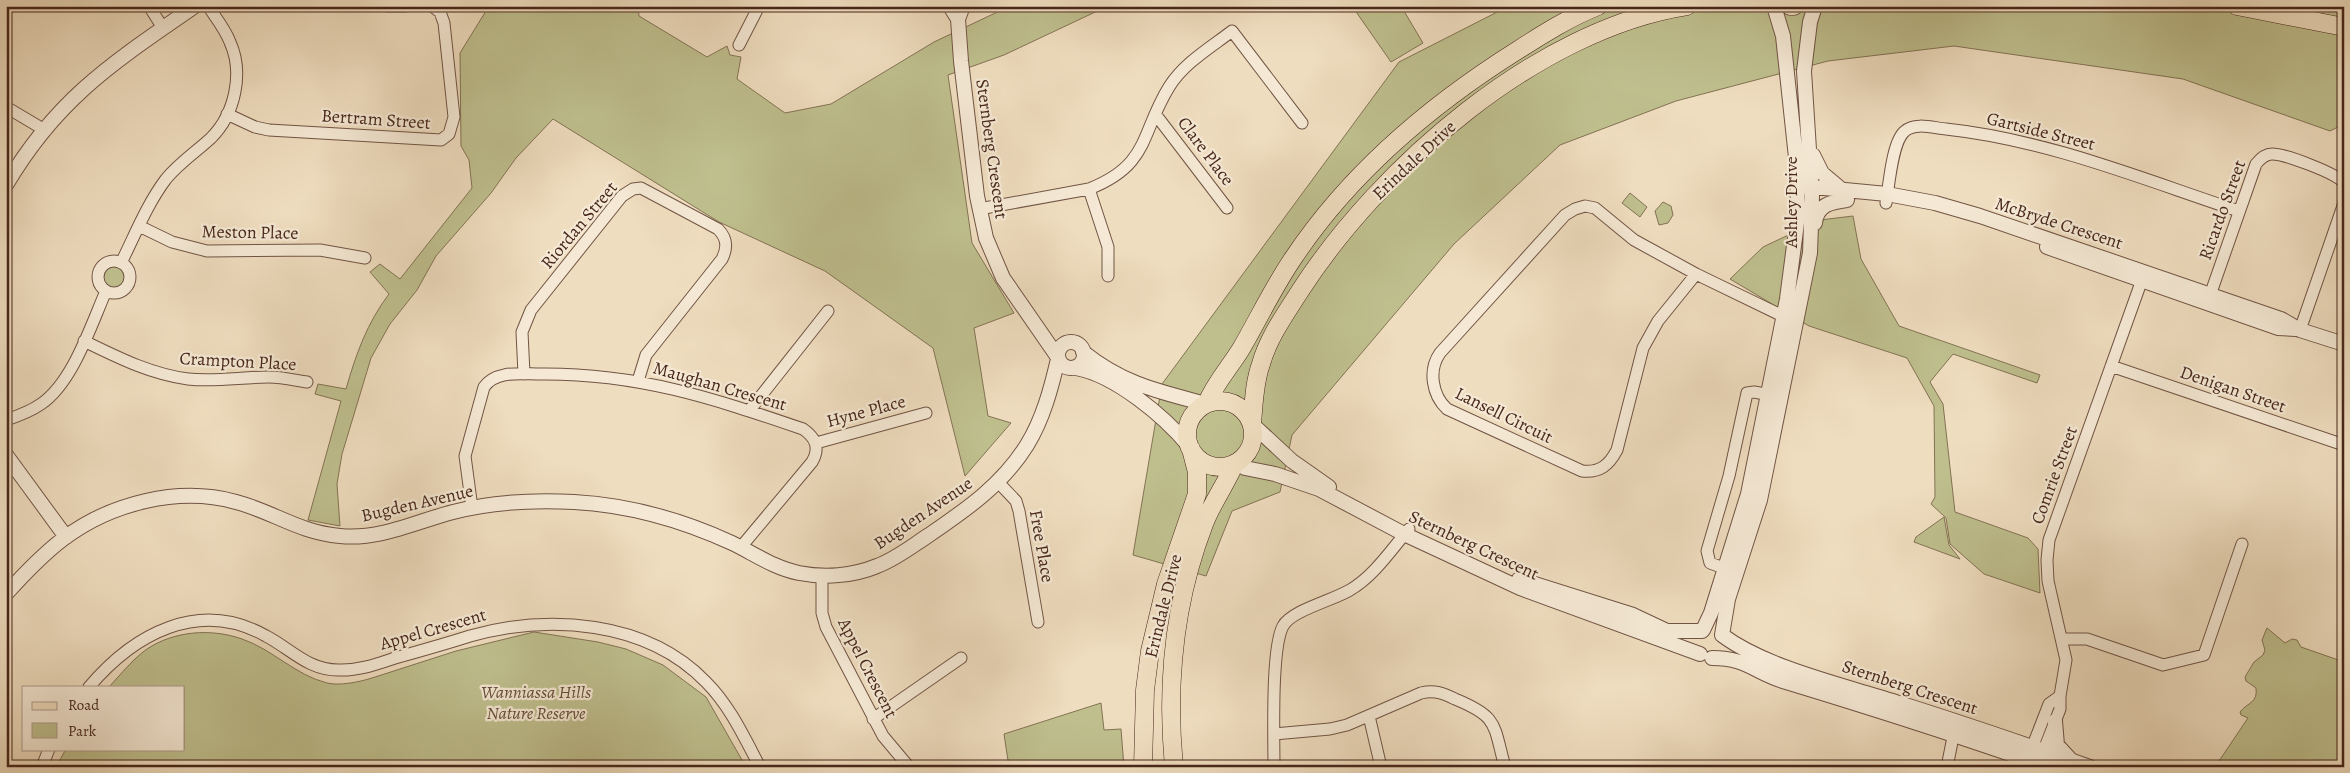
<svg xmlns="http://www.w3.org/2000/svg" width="2350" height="773" font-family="Alegreya,serif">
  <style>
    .green { fill: #bfbf8e; stroke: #837354 }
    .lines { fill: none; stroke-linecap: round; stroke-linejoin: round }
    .minor-casing { stroke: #715444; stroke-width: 13 }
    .tertiary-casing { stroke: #715444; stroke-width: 16 }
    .primary-casing { stroke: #47271b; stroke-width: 19 }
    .minor { stroke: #f5e9d5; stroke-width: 11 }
    .tertiary { stroke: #f5e9d5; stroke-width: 14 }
    .primary { stroke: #efddbf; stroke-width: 18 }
    .labels { text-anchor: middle; stroke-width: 4.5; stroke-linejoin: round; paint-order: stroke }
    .street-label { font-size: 18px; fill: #47271b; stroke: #f5e9d5 }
    .park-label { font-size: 18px; font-style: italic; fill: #654d38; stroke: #f5e9d5 }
  </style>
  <rect width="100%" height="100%" fill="#efddbf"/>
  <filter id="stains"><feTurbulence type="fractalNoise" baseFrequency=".004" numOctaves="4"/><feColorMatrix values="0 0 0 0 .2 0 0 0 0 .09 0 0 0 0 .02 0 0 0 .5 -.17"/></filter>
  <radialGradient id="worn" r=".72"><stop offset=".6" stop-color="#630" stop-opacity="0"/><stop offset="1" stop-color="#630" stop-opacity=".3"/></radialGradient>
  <path class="green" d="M489 6H638L639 16 707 57 727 46 730 55 741 57 737 79 785 113 831 104 934 42 1010 6H1108L1004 55 948 75 972 243 1014 313 974 328 988 416 1011 423 965 476 933 348 825 271 719 222 553 119 516 158 491 193 436 256 417 290 390 324 371 358 342 454 337 484 340 526 308 520 341 401 315 394 318 384 346 389C356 354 367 323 389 294L370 272 380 264 400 279 472 188 469 160 461 146 460 53Z
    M1352 6H1401L1423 43 1391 62Z
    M1509 6H2344V124L2330 131 2183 79 1954 46 1828 61 1676 101 1560 145 1454 244 1292 435 1280 492 1232 511 1206 576 1133 555 1162 384 1399 62Z
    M1630 193 1647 207 1640 217 1622 203Z
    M1663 202 1671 206 1673 215 1668 223 1659 225 1655 211Z
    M1853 216 1861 259 1899 326 2040 375 2037 383 1953 354 1930 382 1943 404 1955 512 2028 538 2038 549 2040 593 1984 574 1950 544 1946 518 1931 504 1935 497 1934 406 1907 358 1809 326 1730 279 1763 247 1820 220Z
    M102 278a12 12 0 1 1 24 0a12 12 0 1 1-24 0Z
    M1944 517 1949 545 1960 559 1914 542 1916 537Z
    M2267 628 2285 643 2292 639 2297 640 2301 647 2344 662V767H2215L2248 718 2241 715 2240 712C2248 702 2258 703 2256 688L2246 681 2245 677 2254 662 2263 655 2265 650 2262 640Z
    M534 632 598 642 626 649 663 665 706 697 746 767H56L66 749H184V687H109C121 674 133 659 147 649 174 631 211 628 242 639 272 649 295 675 327 683 340 686 359 682 372 678L456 651Z
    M1101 703 1104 730 1121 729 1124 767H1009L1004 734Z"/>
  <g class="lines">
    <defs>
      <path id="minor" d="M149 6 163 28
        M387 6H405
        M739 45 759 6
        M6 107 43 129
        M227 114 255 127 269 130 441 140 449 134 454 117 444 23 440 12 432 6
        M1156 115 1227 208
        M1089 189 1108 247V276
        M1886 203C1889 186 1892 141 1905 131 1915 122 1934 128 1946 129 2048 140 2142 179 2239 211
        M979 209 1089 189C1150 165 1140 134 1169 87 1184 63 1210 48 1232 31L1302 123
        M139 226 172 242 207 251 320 250 365 258
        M98 277a16 16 0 1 1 32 0a16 16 0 1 1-32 0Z
        M121 263C135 235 147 204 166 179 179 163 196 152 211 138 235 114 244 73 230 42 225 29 216 18 208 6
        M1696 274 1634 240 1595 208 1585 206 1575 209 1565 215 1440 353C1428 370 1432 395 1447 409L1582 471C1600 473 1609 465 1617 450L1643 348 1658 321 1696 274 1791 320
        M2208 301 2256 164C2260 159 2265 154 2272 154 2285 154 2336 173 2344 183
        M2300 330 2344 203
        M84 341C117 357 150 374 188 379 215 382 242 377 269 377 281 377 294 380 307 382
        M2111 366 2344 445
        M524 374 522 332 531 310 622 196 633 189 641 188 718 229C727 238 728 247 722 259L646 355 638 381
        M749 411 828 311
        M6 420C18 416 31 411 41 404 73 382 91 325 106 291
        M816 443 926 413
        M998 482 1016 501 1019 511 1038 622
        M472 508 465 456 484 387C496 370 521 374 540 374 638 373 712 398 803 429 816 438 820 448 812 462L741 547
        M1732 571 1710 563 1707 551 1729 476 1747 393 1754 392 1776 396
        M822 576V613L826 627 883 736 909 767
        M2063 639H2087L2163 665 2204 655 2242 544
        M89 687C134 634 199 598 266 636 291 649 308 670 338 670 358 671 377 664 395 658 420 651 445 644 470 636 548 614 646 620 706 682 730 706 744 737 760 767
        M1369 716 1381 767
        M873 719 961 658
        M1274 734 1330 729 1347 725 1421 693C1435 690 1443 693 1455 699 1499 717 1493 724 1505 767
        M2030 753 2049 704 2060 696
        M2041 757 2060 709V696L2066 660 2048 581 2047 560 2049 540 2144 274
        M42 767 49 749
        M1274 767C1274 738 1271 648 1283 626 1292 610 1334 600 1350 590 1374 576 1391 550 1409 529
        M1947 767 1955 727"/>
      <path id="tertiary" d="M950 6 958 19
        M963 6 958 19 961 61 977 196 986 238 1003 278 1057 356
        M1813 155 1822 173 1841 189
        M6 185C57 98 114 62 195 6
        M1803 186 1887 194 1935 203 1980 216 2281 319 2300 330 2344 344
        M1815 223C1817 204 1832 202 1847 200
        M2047 247 2278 328 2296 329
        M1058 355a13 13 0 1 1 26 0a13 13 0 1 1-26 0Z
        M1083 352C1123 384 1157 391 1206 404
        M1076 368C1115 375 1164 416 1189 446
        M1252 424 1292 461 1329 487
        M6 455 66 537
        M1237 463 1245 468 1275 474 1319 489 1404 534 1520 588 1700 654
        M1519 579 1633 615 1667 631H1702
        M6 594C24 574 42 555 63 539 111 503 178 486 236 502 274 512 298 532 340 536 380 540 415 522 453 512 491 502 534 500 574 502 629 505 682 520 732 543 755 554 774 568 799 573 824 578 853 576 877 566 896 559 912 546 929 535 967 509 1002 485 1027 445 1043 419 1051 389 1058 359
        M1703 630 1711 613 1748 494 1787 299 1798 215 1797 167 1783 36 1774 6
        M1722 635 1728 599 1760 500 1810 253 1812 197 1804 71 1810 22 1815 6
        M1722 635C1766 668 1846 686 1899 703 1963 723 2027 745 2090 767
        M1712 658C1747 658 1754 672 1783 681 1872 708 1960 736 2048 767
        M2055 721 2057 745 2070 759"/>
      <path id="primary" d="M1790 6H1794
        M2237 6 2344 27
        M1187 434a33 33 0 1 1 66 0a33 33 0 1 1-66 0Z
        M1207 403C1215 383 1230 367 1241 349 1259 318 1274 286 1294 257 1351 172 1432 104 1518 50 1543 34 1570 17 1598 6
        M1252 423C1254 403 1254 383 1261 364 1268 338 1286 313 1300 291 1380 167 1538 29 1687 6
        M1143 767 1145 690 1150 651 1166 584 1197 494V472L1191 449
        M1174 767C1166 684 1174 602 1204 524 1212 503 1226 484 1235 463"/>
    </defs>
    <use href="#minor" class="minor-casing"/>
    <use href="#tertiary" class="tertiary-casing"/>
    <use href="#primary" class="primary-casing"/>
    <use href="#minor" class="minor"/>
    <use href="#tertiary" class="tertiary"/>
    <use href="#primary" class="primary"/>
  </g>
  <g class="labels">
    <g class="street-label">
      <text transform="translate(376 119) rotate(4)" y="6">Bertram Street</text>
      <text transform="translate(2041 131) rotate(14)" y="6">Gartside Street</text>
      <text transform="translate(992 149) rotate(82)" y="6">Sternberg Crescent</text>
      <text transform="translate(1206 151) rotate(53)" y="6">Clare Place</text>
      <text transform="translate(1414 160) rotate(-43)" y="6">Erindale Drive</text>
      <text transform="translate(1791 202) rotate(-90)" y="6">Ashley Drive</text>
      <text transform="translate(2222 210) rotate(-70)" y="6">Ricardo Street</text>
      <text transform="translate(2059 223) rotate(18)" y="6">McBryde Crescent</text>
      <text transform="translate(579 225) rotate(-50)" y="6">Riordan Street</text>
      <text transform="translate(250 232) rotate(1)" y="6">Meston Place</text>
      <text transform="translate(238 361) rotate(3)" y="6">Crampton Place</text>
      <text transform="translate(720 386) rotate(16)" y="6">Maughan Crescent</text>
      <text transform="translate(2233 389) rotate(19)" y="6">Denigan Street</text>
      <text transform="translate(866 411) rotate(-15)" y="6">Hyne Place</text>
      <text transform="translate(1504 415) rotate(26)" y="6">Lansell Circuit</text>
      <text transform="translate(2054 475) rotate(-70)" y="6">Comrie Street</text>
      <text transform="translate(417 503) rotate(-13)" y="6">Bugden Avenue</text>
      <text transform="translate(923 513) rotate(-34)" y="6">Bugden Avenue</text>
      <text transform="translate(1474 545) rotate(25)" y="6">Sternberg Crescent</text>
      <text transform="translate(1042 546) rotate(80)" y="6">Free Place</text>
      <text transform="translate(1163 606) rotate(-76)" y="6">Erindale Drive</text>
      <text transform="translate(433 629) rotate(-16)" y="6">Appel Crescent</text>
      <text transform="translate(868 668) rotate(63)" y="6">Appel Crescent</text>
      <text transform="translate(1910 687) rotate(18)" y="6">Sternberg Crescent</text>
    </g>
    <g class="park-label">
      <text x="536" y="698">Wanniassa Hills<tspan x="536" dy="21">Nature Reserve</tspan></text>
    </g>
  </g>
  <rect width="2350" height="773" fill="none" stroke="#efddbf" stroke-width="25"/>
  <rect x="8" y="8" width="2335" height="758" fill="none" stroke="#47271b" stroke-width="2.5"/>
  <rect x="12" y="12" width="2325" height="748" fill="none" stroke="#47271b"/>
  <rect x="22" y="686" width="162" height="65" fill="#f5e9d5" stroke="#af9b8b"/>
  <rect x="32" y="702" width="25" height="8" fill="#efddbf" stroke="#af9b8b"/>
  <text x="68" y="710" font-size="15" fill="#47271b">Road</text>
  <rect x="32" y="723" width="25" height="15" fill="#bfbf8e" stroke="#af9b8b"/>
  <text x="68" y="736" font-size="15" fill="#47271b">Park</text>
  <rect width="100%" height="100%" filter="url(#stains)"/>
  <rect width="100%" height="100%" fill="url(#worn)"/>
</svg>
